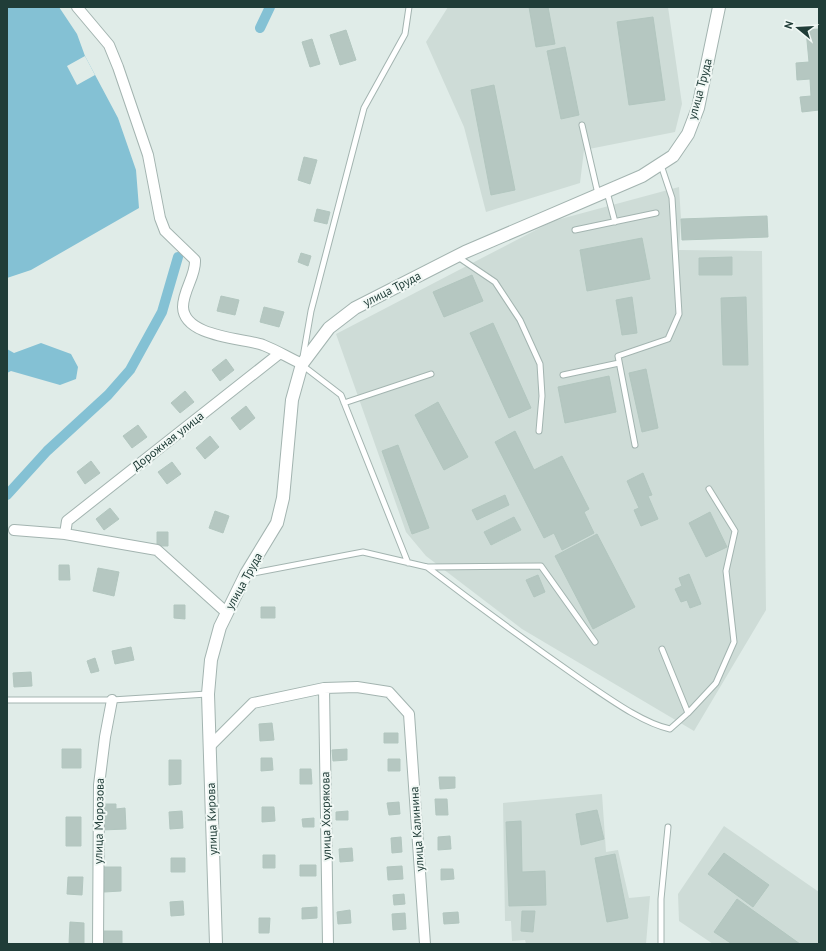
<svg xmlns="http://www.w3.org/2000/svg" width="826" height="951" font-family="'PT Sans',sans-serif">
  <style>
    .built { fill: #cedcd7 }
    .water { fill: #84c1d4 }
    .pier { fill: #e0ece8 }
    .lines { fill: none; stroke-linecap: round; stroke-linejoin: round }
    .canal { stroke: #84c1d4; stroke-width: 10 }
    .building { fill: #b5c7c1; stroke: #b2c6bf }
    .service-casing { stroke: #a3b4b0; stroke-width: 7 }
    .minor-casing { stroke: #a3b4b0; stroke-width: 12 }
    .tertiary-casing { stroke: #a3b4b0; stroke-width: 14 }
    .service { stroke: #fff; stroke-width: 5 }
    .minor { stroke: #fff; stroke-width: 10 }
    .tertiary { stroke: #fff; stroke-width: 12 }
    .labels { text-anchor: middle; stroke-width: 4; stroke-linejoin: round; paint-order: stroke }
    .street-label { font-size: 12px; fill: #203d38; stroke: #f1f8f5 }
  </style>
  <rect width="100%" height="100%" fill="#e0ece8"/>
  <path class="built" d="M448 7H668L682 104 675 132 584 150 580 183 486 212 464 127 426 42Z
    M679 187 681 219 679 250 762 251 766 610 694 731 522 629 426 556 406 532 336 334 553 221Z
    M602 794 606 852 618 850 629 898 650 896 646 944H526L525 940 512 941 511 921H505L503 803Z
    M724 826 819 892V944H713L679 921 678 894Z"/>
  <path class="water" d="M7 7H59L77 34 85 56 118 118 136 170 139 208 31 270 7 278Z
    M41 343 71 354 78 367 76 379 60 385 11 371 7 373V349L14 353Z"/>
  <path class="pier" d="M85 56 95 75 77 85 67 66Z"/>
  <g class="lines">
    <path class="canal" d="M260 28 270 7
      M7 495 47 451 108 395 130 370 162 312 178 257"/>
  </g>
  <path class="building" d="M529 7H548L555 44 536 47Z
    M653 17 665 100 629 105 617 22Z
    M819 29V110L802 112 800 97 811 96 810 79 797 80 796 63 809 62 806 30Z
    M346 30 356 60 340 65 330 35Z
    M312 39 320 64 310 67 302 42Z
    M565 47 579 115 561 119 547 51Z
    M494 85 515 190 491 195 471 90Z
    M304 157 317 160 310 184 298 180Z
    M317 209 330 212 327 224 314 221Z
    M767 216 768 237 682 240 681 219Z
    M642 238 650 279 587 291 580 250Z
    M301 253 311 256 308 266 298 262Z
    M732 257V275H699V258Z
    M472 275 483 301 444 317 433 292Z
    M221 296 239 300 235 315 217 311Z
    M632 297 637 333 622 335 616 300Z
    M746 297 748 365H723L721 298Z
    M264 307 284 312 279 327 260 322Z
    M493 323 531 408 509 418 470 333Z
    M226 359 234 370 220 381 212 370Z
    M646 369 658 428 642 432 629 373Z
    M609 376 616 412 565 423 558 387Z
    M185 391 194 402 180 413 171 403Z
    M438 402 468 457 444 470 415 415Z
    M246 406 255 418 240 430 231 418Z
    M138 425 147 437 132 448 123 436Z
    M515 431 534 470 562 456 589 509 584 512 594 533 562 550 554 533 544 538 495 442Z
    M210 436 219 447 205 459 196 448Z
    M398 445 429 528 412 534 382 451Z
    M91 461 100 473 85 484 77 472Z
    M172 462 181 474 167 484 158 472Z
    M643 473 652 495 648 496 658 519 641 526 634 510 639 508 627 481Z
    M505 495 509 505 477 520 472 510Z
    M110 508 119 519 104 530 96 519Z
    M215 511 229 516 223 533 209 528Z
    M710 512 727 547 706 557 689 523Z
    M514 517 521 530 491 545 484 532Z
    M157 532H168V546H157Z
    M597 534 635 607 593 629 555 556Z
    M59 565H69L70 580H59Z
    M98 568 119 572 114 596 93 591Z
    M689 574 701 604 690 608 687 600 681 602 675 589 682 586 679 578Z
    M538 575 545 592 534 597 526 580Z
    M174 605H185V619L174 618Z
    M261 607H275V618H261Z
    M131 647 134 660 115 664 112 651Z
    M95 658 99 671 91 673 87 661Z
    M31 672 32 686 14 687 13 673Z
    M272 723 274 740 260 741 259 724Z
    M384 733H398V743H384Z
    M62 749H81V768H62Z
    M347 749V760L333 761 332 750Z
    M261 758H272L273 770 261 771Z
    M388 759H400V771H388Z
    M169 760H181V784L169 785Z
    M300 769H311L312 784H300Z
    M439 777H455V788L440 789Z
    M435 799H447L448 815H436Z
    M399 802 400 814 389 815 387 803Z
    M105 804H116V809L125 808 126 829 102 830 101 810H105Z
    M262 807H274L275 821 262 822Z
    M597 810 604 839 581 845 576 814Z
    M182 811 183 828 170 829 169 812Z
    M348 811V820H336V812Z
    M66 817H81V846H66Z
    M314 818V827H303L302 819Z
    M521 821 522 872 545 871 546 905 509 906 506 822Z
    M450 836 451 849 438 850V837Z
    M401 837 402 852 392 853 391 838Z
    M352 848 353 861 340 862 339 849Z
    M724 853 769 885 753 907 708 874Z
    M615 854 628 918 607 922 595 858Z
    M263 855H275V868H263Z
    M171 858H185V872H171Z
    M300 865H316V876H300Z
    M402 866 403 879 388 880 387 867Z
    M103 867H121V891L104 892Z
    M441 869H453L454 879 441 880Z
    M68 877H83L82 895 67 894Z
    M404 894 405 904 394 905 393 895Z
    M737 899 800 944H732L714 932Z
    M183 901 184 915 171 916 170 902Z
    M317 907V918L302 919V908Z
    M350 910 351 923 338 924 337 912Z
    M522 911H535L533 932 521 931Z
    M458 912 459 923 444 924 443 913Z
    M405 913 406 929 393 930 392 914Z
    M259 918H270L269 933H259Z
    M70 922 84 923V944H69Z
    M104 931H122V944H104Z"/>
  <g class="lines">
    <defs>
      <path id="service" d="M582 125 598 194
        M607 192 615 222
        M575 230 656 213
        M458 257 495 282 520 320 540 364 542 396 539 431
        M303 357 311 311 364 108 405 34 409 7
        M302 365 341 395 408 563
        M563 375 619 363
        M344 403 431 374
        M635 445 618 356 668 339 679 314 672 198 661 165
        M427 567C478 606 530 644 583 681 607 697 642 723 670 729L688 713 662 649
        M248 574 363 552 427 567 541 566 595 642
        M7 700H112L207 694
        M688 713 716 683 734 642 726 571 735 531 709 489
        M661 944V899L668 827"/>
      <path id="minor" d="M77 7 109 45 118 67 148 155 160 218 165 231 195 260C196 276 183 290 183 307 184 337 242 338 263 345 276 350 289 358 302 364
        M14 530 65 534 157 550 227 613
        M65 534 67 521 280 353
        M324 688 328 944
        M210 746 253 703 324 688 357 687 389 692 409 714 425 944
        M98 944 99 785 105 737 112 700"/>
      <path id="tertiary" d="M216 944 208 694 211 660 220 627 246 574 277 523 283 498 292 400 302 364 329 328 355 308 465 252 642 176 673 156 688 134 698 108 719 7"/>
    </defs>
    <use href="#service" class="service-casing"/>
    <use href="#minor" class="minor-casing"/>
    <use href="#tertiary" class="tertiary-casing"/>
    <use href="#service" class="service"/>
    <use href="#minor" class="minor"/>
    <use href="#tertiary" class="tertiary"/>
  </g>
  <g class="labels">
    <g class="street-label">
      <text transform="translate(700 89) rotate(-75)" y="4">улица Труда</text>
      <text transform="translate(392 289) rotate(-27)" y="4">улица Труда</text>
      <text transform="translate(168 441) rotate(-38)" y="4">Дорожная улица</text>
      <text transform="translate(244 581) rotate(-61)" y="4">улица Труда</text>
      <text transform="translate(326 816) rotate(-91)" y="4">улица Хохрякова</text>
      <text transform="translate(212 819) rotate(-92)" y="4">улица Кирова</text>
      <text transform="translate(99 821) rotate(-89)" y="4">улица Морозова</text>
      <text transform="translate(417 829) rotate(-94)" y="4">улица Калинина</text>
    </g>
  </g>
  <rect width="826" height="951" fill="none" stroke="#203d38" stroke-width="16"/>
  <g transform="translate(798 28) rotate(288)" stroke="#f1f8f5" stroke-width="3" paint-order="stroke">
  <path d="M0-3L7 15L0 10L-7 15Z" fill="#203d38"/>
  <text y="-6" font-size="11" font-weight="bold" text-anchor="middle" fill="#203d38">N</text>
  </g>
</svg>
